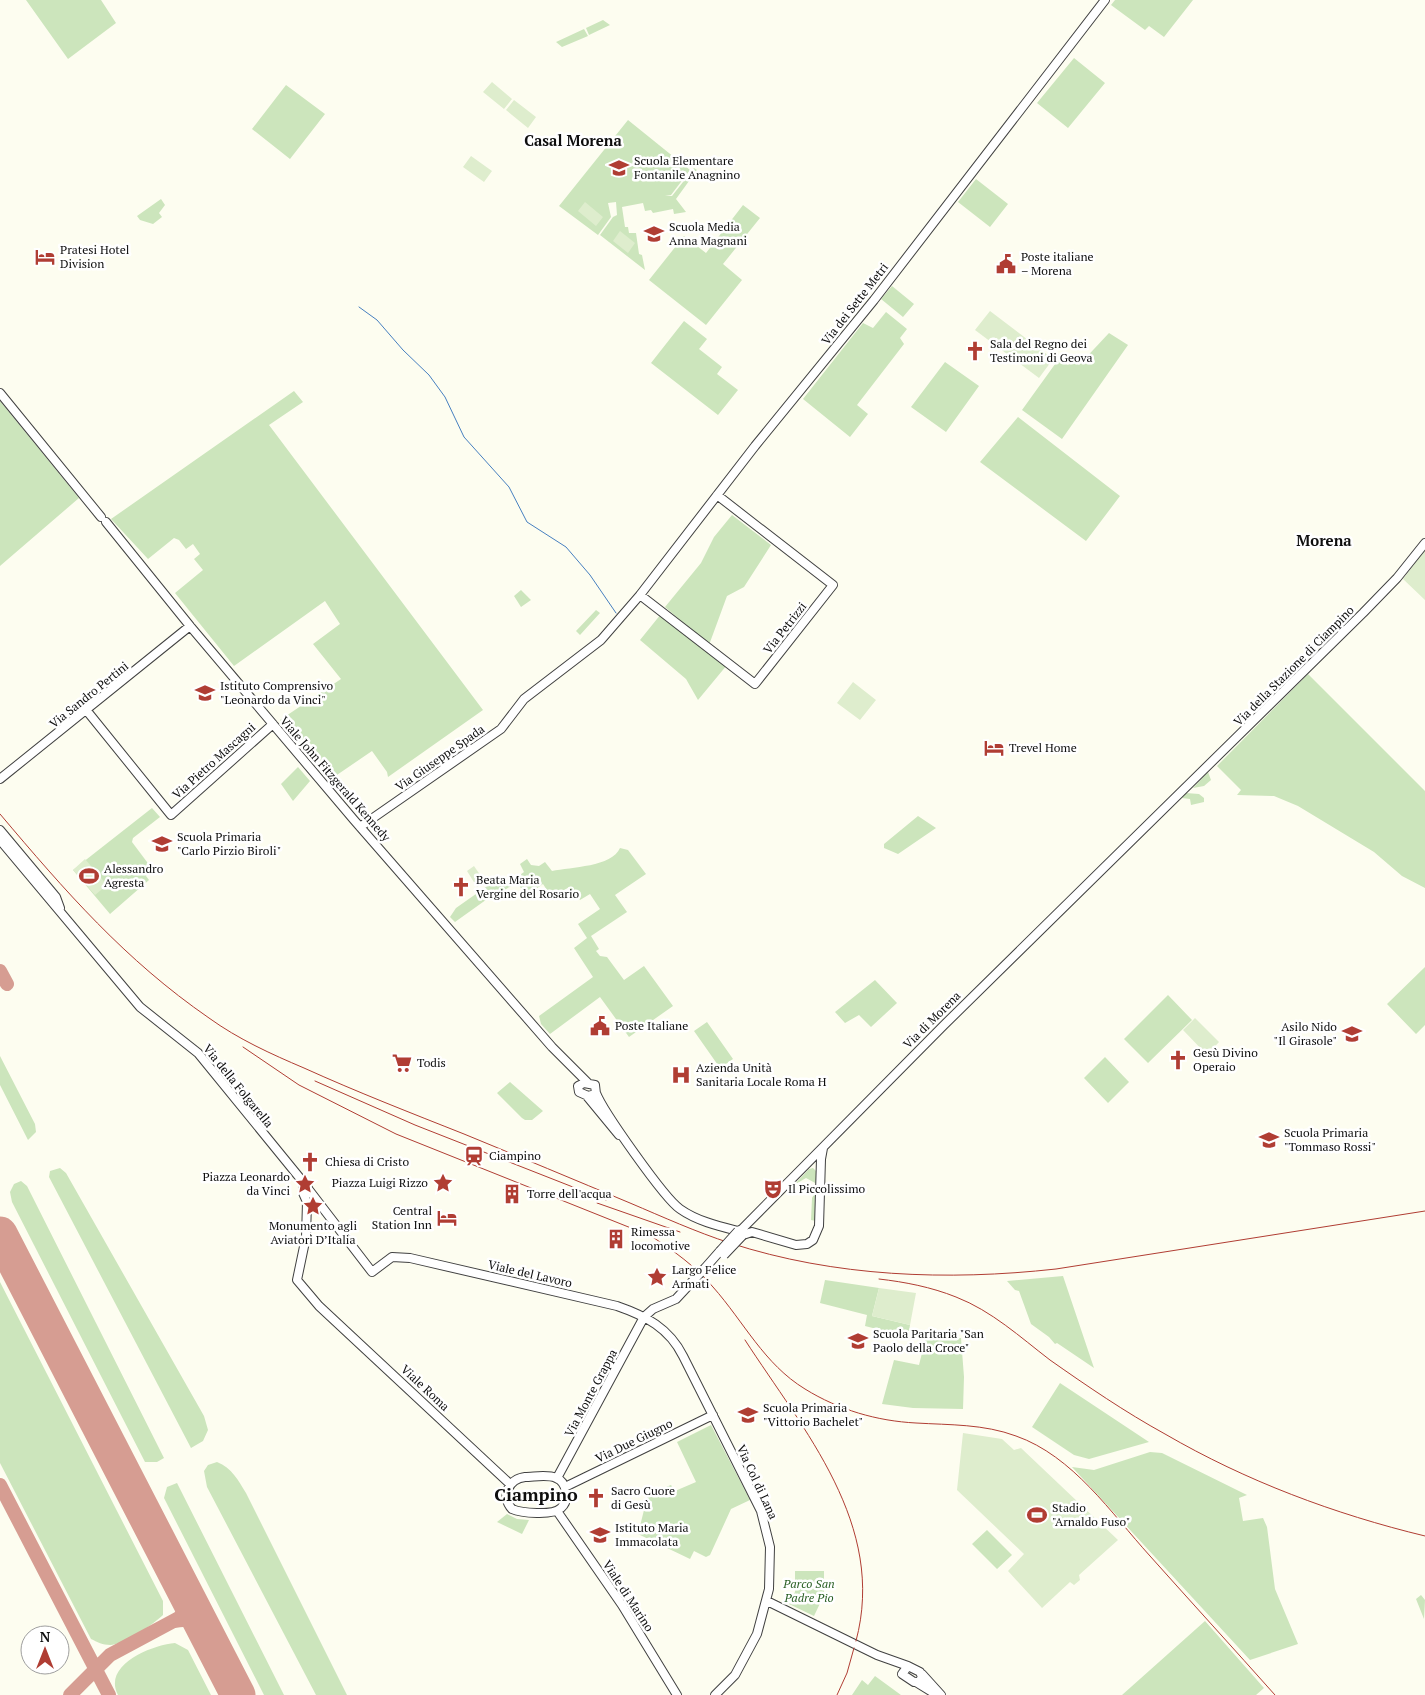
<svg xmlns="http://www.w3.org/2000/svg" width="1425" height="1695" font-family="'PT Serif',serif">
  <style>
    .green { fill: #cce5bc }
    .pitch { fill: #deedcd }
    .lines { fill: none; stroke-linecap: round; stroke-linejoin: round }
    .stream { stroke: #4780c0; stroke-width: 1 }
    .taxiway { stroke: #d69d92; stroke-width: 14 }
    .runway { stroke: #d69d92; stroke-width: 35 }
    .tertiary-casing { stroke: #414141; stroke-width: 10 }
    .tertiary { stroke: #fff; stroke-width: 8 }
    .rail { stroke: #b03d33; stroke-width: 1 }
    .tertiary-bridge-casing { stroke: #414141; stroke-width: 10; stroke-linecap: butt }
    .tertiary-bridge { stroke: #fff; stroke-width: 8 }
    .labels { text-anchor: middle; stroke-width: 5; stroke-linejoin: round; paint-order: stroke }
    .poi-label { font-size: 12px; fill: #0e0e0e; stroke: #fff; text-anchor: start }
    .street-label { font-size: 12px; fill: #0e0e0e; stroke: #fff }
    .park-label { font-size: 12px; font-style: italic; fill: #295f24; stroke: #fff }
    .quarter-label { font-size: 15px; font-weight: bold; fill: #0e0e0e; stroke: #fff }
    .district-label { font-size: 18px; font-weight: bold; fill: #0e0e0e; stroke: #fff }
  </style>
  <rect width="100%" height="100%" fill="#fdfdf0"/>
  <path class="green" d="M26 0H101L116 23 68 59Z
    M1115 0H1193L1164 37 1149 26 1145 30 1111 5Z
    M603 20 610 25 589 35 586 28Z
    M584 29 588 36 562 47 556 42Z
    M1074 58 1105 83 1068 128 1037 103Z
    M286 85 325 114 290 159 252 129Z
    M628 120 690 170 671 195 665 196H672L694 168 697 170 676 199 686 212 674 214 673 209 653 213 651 210 645 211 643 203 622 207 625 227H628L629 233H636L639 254 642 255 645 270 600 235 613 217 617 215 616 202 608 203 611 217 598 235 559 206Z
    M976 179 1008 204 990 227 958 202Z
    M161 199 165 205 159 213 162 217 153 224 140 220 137 216Z
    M743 205 760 218 723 264 742 280 706 325 649 280 684 236 706 253Z
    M892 286 914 304 903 317 881 299Z
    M886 312 907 329 900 338 904 344 857 405 868 414 850 437 803 399 863 323 873 328Z
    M684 321 707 339 699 349 722 367 717 374 738 390 718 415 651 363Z
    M1109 333 1128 345 1062 439 1022 410 1058 360 1068 365 1074 360 1079 365Z
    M945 362 979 386 946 432 911 407Z
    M294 391 303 402 269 425 483 710 388 777 387 772 372 751 331 779 280 720 341 679 313 644 340 624 325 601 234 666 175 593 203 570 194 559 200 554 193 544 186 549 179 540 174 538 148 559 111 519Z
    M0 401 79 498 0 566Z
    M1018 417 1120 496 1086 541 980 462Z
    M732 515 771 545 744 587 727 596 709 645 665 607 701 563 714 537Z
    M521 590 531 600 521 607 514 596Z
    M596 610 600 613 580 635 576 631Z
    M661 614 727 665 698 700 686 679 640 640Z
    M1308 674 1425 791V888L1402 876 1374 852 1298 806 1274 796 1237 795 1241 790 1217 766Z
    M298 767 310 781 293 801 281 784Z
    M1208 772 1211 780 1204 786 1193 788Z
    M1186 793 1199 794 1204 798V802L1191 805 1190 799 1182 798Z
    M152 808 160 817 133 838 132 842 150 866 146 876 149 880 110 914 73 870Z
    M918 816 936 828 898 854 884 848V844Z
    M620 848 628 850 646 874 615 895 627 912 591 936 599 949 596 951 600 956 607 957 624 980 644 966 673 1006 629 1037 600 997 550 1034 541 1024 539 1016 593 977 574 948 587 938 578 924 600 909 590 894 580 900 569 887 552 898 543 884 526 896 517 882 491 899 490 897 455 922 450 917 456 908 500 877 506 885 524 872 520 864 527 859 531 865 539 866 545 862 552 871C571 867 612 867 620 848Z
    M1425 967V1025L1416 1034 1387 1004Z
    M875 980 897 1003 871 1027 859 1015 845 1023 835 1012Z
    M1168 995 1192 1020 1148 1063 1124 1039Z
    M707 1022 733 1059 720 1068 694 1031Z
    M0 1056 35 1124 36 1132 28 1140 0 1085Z
    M1105 1057 1129 1082 1108 1103 1084 1078Z
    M510 1082 543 1111 532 1120H525L522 1118 497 1093Z
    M60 1168 66 1173 204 1416 208 1430 203 1441 191 1448 49 1177 50 1171Z
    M813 1168 817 1172V1184L806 1178 794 1185 809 1169Z
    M21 1181 27 1186 164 1458 157 1462H145L12 1202 10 1192 14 1184Z
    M817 1189 816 1221 811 1220 812 1198Z
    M1063 1276 1094 1368 1057 1343 1055 1344 1049 1337 1031 1324 1019 1291 1015 1290 1007 1281Z
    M825 1280 879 1288 872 1316 910 1325 908 1337 865 1326 867 1315 820 1303Z
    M0 1282 163 1601V1615C154 1624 123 1645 110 1645 103 1645 97 1642 91 1639L0 1463Z
    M926 1337 961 1338 964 1377 963 1409 913 1408 882 1404 894 1360 919 1365 922 1353 927 1354 929 1346 924 1344Z
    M1060 1383 1149 1442 1089 1459 1074 1455 1032 1427Z
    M711 1425 750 1500 731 1509 710 1555 706 1557 694 1551 690 1559 638 1534 648 1494 671 1485 675 1491 696 1482 677 1442Z
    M1150 1452 1162 1453 1247 1495 1239 1498 1243 1521 1263 1518 1267 1527 1275 1589 1298 1644 1250 1660 1072 1467 1094 1470Z
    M217 1462C232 1468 238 1480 246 1493L347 1695H316L207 1487 204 1471 208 1465Z
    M177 1483 284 1695H264L164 1498 167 1487Z
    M507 1514 517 1519 529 1520 522 1534 497 1522Z
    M987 1530 1012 1555 997 1569 972 1544Z
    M795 1571H824V1595L814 1616 789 1604 795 1592Z
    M1421 1595 1425 1600 1424 1619 1416 1599Z
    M1205 1621 1264 1688 1256 1695H1122Z
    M175 1643 188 1650 211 1695H118C102 1665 152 1645 175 1643Z
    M875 1676 901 1695H852L862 1680 868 1685Z"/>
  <path class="pitch" d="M492 82 512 99 504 109 483 92Z
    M514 100 536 117 528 128 506 110Z
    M471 156 492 171 484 182 463 167Z
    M585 202 603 217 596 226 578 211Z
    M620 231 635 243 628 253 613 241Z
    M990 311 1053 359 1039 378 975 330Z
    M1425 550V600L1403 579Z
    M853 682 876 700 860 720 837 703Z
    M85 859 107 885 95 895 73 870Z
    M474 866 485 882 477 887 467 871Z
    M1195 1018 1219 1042 1207 1055 1183 1030Z
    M879 1288 916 1293 910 1325 872 1316Z
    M963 1433 1002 1439 1014 1450 1021 1448 1118 1540 1079 1575 1080 1580 1074 1585 1070 1582 1042 1608 1008 1571 1024 1554 957 1490Z"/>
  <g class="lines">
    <path class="stream" d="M359 307 377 320 403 350 429 375 445 397 464 437 509 487 527 522 566 547 590 575 616 613"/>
    <path class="taxiway" d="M0 971 7 984
      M0 1485 109 1695
      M175 1621C191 1617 199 1624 207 1636
      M70 1695 110 1655 179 1618C187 1609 187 1599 183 1588"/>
    <path class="runway" d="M0 1234 238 1695"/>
    <defs>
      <path id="tertiary" d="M0 393 101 517
        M106 522 190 626 354 820 552 1047 588 1083
        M640 595 755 684 833 585 717 495
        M87 711 171 815 273 724
        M0 779 190 626
        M360 827 501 729 524 699 601 640 640 595 755 446 874 300 1105 0
        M0 830 56 897 60 908
        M0 840 140 1007 198 1053 308 1188 309 1192 305 1194 303 1189 307 1188
        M584 1083 595 1085 596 1094 588 1096 579 1092 578 1086Z
        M596 1093C603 1111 664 1198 680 1209 697 1221 718 1226 738 1231L742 1229 944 1025 1363 613 1397 578 1425 543
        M586 1095 619 1135
        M309 1190 372 1272 392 1257 410 1258 617 1306C646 1316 669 1328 683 1356L761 1511 770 1547 769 1589 757 1634 735 1675 715 1695
        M303 1193 307 1202 306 1237 297 1280 319 1306 510 1484
        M743 1235 752 1232 796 1245 807 1244 813 1240 819 1226 821 1159 823 1148
        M705 1268 720 1251
        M525 1477C534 1477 548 1474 556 1478 567 1482 570 1500 561 1508 553 1516 521 1513 512 1509 500 1496 509 1479 525 1477Z
        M557 1478 644 1317 653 1309 676 1299 689 1285
        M565 1487 713 1415
        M557 1511 622 1605 677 1695
        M767 1601 877 1655 908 1666
        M908 1666 920 1672 922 1677 919 1682H914L902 1674Z
        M922 1674 941 1695
        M916 1682 937 1695"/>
    </defs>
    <use href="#tertiary" class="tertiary-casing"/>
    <use href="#tertiary" class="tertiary"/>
    <path class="rail" d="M0 814C65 891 125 960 209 1018 238 1039 271 1054 304 1068 357 1092 411 1113 464 1134 520 1157 575 1180 630 1203 663 1217 696 1232 730 1243 835 1277 947 1281 1056 1269L1425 1211
      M243 1047 299 1085 396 1134 651 1236C674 1251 695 1266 713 1287 744 1322 764 1364 805 1389 839 1410 877 1421 916 1423 950 1425 984 1424 1016 1436 1073 1456 1111 1513 1150 1556 1192 1603 1234 1649 1275 1695
      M315 1081 415 1125 606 1200
      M597 1203 680 1232
      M879 1279C905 1282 931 1287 956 1297 992 1311 1020 1337 1050 1360 1087 1386 1125 1412 1165 1434 1246 1481 1334 1514 1425 1536
      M745 1340C804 1431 887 1525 856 1641
      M837 1695 847 1673 854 1648"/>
    <defs>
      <path id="tertiary-bridge" d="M720 1251 738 1231
        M724 1255 743 1235
        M689 1285 705 1268"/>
    </defs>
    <use href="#tertiary-bridge" class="tertiary-bridge-casing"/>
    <use href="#tertiary-bridge" class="tertiary-bridge"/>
  </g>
  <defs>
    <symbol id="school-bare" viewBox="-9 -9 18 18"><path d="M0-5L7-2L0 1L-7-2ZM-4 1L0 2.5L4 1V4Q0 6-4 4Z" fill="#b03d33" stroke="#fff" stroke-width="2.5" paint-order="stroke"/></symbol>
    <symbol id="hotel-bare" viewBox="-9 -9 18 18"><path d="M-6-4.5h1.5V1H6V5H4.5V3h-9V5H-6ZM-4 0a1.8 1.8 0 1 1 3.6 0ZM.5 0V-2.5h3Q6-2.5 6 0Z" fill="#b03d33" stroke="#fff" stroke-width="2.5" paint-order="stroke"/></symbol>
    <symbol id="civic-bare" viewBox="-9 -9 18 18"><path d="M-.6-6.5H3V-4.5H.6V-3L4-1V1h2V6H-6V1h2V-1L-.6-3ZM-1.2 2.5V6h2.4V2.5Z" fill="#b03d33" stroke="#fff" stroke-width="2.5" paint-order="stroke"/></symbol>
    <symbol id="church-bare" viewBox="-9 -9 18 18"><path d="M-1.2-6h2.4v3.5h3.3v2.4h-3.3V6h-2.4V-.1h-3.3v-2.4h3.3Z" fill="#b03d33" stroke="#fff" stroke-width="2.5" paint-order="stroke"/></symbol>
    <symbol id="stadium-bare" viewBox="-9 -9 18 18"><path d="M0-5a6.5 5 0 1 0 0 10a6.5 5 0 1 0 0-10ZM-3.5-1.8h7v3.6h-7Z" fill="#b03d33" stroke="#fff" stroke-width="2.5" paint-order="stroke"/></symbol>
    <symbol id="supermarket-bare" viewBox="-9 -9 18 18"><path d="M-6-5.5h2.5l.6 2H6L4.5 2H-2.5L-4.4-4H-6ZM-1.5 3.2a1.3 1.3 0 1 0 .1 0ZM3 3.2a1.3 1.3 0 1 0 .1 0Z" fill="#b03d33" stroke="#fff" stroke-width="2.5" paint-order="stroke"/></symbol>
    <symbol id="hospital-bare" viewBox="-9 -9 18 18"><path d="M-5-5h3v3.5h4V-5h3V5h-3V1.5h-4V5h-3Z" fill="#b03d33" stroke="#fff" stroke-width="2.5" paint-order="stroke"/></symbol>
    <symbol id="station-bare" viewBox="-9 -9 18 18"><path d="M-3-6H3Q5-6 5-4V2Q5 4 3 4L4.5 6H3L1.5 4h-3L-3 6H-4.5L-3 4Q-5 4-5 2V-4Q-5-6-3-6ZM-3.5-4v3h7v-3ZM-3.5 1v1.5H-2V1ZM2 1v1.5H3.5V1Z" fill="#b03d33" stroke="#fff" stroke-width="2.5" paint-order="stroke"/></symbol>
    <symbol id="sight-bare" viewBox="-9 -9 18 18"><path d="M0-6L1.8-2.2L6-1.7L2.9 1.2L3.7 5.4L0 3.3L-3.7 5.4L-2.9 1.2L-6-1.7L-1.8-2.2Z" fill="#b03d33" stroke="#fff" stroke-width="2.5" paint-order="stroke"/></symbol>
    <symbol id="theatre-bare" viewBox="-9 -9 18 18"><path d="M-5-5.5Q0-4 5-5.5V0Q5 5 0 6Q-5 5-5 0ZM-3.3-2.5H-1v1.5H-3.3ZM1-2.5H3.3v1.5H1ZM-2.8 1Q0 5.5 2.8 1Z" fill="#b03d33" stroke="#fff" stroke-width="2.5" paint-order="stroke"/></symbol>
    <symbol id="building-bare" viewBox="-9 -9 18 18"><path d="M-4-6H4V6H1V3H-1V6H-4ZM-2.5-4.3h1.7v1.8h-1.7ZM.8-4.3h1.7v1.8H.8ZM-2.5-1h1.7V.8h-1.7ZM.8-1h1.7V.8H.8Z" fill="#b03d33" stroke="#fff" stroke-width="2.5" paint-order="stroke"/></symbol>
  </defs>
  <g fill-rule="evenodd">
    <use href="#school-bare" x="605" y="154" width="28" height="28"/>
    <use href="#school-bare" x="640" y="220" width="28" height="28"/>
    <use href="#hotel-bare" x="31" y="243" width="28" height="28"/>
    <use href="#civic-bare" x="992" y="250" width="28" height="28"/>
    <use href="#church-bare" x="961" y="337" width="28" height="28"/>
    <use href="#school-bare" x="191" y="679" width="28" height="28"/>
    <use href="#hotel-bare" x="980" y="734" width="28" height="28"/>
    <use href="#school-bare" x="148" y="830" width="28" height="28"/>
    <use href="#stadium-bare" x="75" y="862" width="28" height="28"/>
    <use href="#church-bare" x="447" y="873" width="28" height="28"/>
    <use href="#civic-bare" x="586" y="1012" width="28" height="28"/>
    <use href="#school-bare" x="1338" y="1020" width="28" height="28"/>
    <use href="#church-bare" x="1164" y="1046" width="28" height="28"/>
    <use href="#supermarket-bare" x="388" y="1049" width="28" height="28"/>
    <use href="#hospital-bare" x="667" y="1061" width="28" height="28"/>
    <use href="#school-bare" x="1255" y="1126" width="28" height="28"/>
    <use href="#station-bare" x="460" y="1142" width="28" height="28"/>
    <use href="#church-bare" x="296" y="1148" width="28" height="28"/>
    <use href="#sight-bare" x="429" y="1169" width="28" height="28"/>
    <use href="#sight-bare" x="291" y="1170" width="28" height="28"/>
    <use href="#theatre-bare" x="759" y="1175" width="28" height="28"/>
    <use href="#building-bare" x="498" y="1180" width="28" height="28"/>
    <use href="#sight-bare" x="299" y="1192" width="28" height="28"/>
    <use href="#hotel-bare" x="433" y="1204" width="28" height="28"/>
    <use href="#building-bare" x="602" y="1225" width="28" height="28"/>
    <use href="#sight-bare" x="643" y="1263" width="28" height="28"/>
    <use href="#school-bare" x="844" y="1327" width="28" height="28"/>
    <use href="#school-bare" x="734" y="1401" width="28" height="28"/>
    <use href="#church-bare" x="582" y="1484" width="28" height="28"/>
    <use href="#stadium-bare" x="1023" y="1501" width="28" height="28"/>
    <use href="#school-bare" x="586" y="1521" width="28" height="28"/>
  </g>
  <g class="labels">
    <g class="poi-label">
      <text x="634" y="165">Scuola Elementare<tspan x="634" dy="14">Fontanile Anagnino</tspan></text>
      <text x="669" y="231">Scuola Media<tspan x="669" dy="14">Anna Magnani</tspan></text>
      <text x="60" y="254">Pratesi Hotel<tspan x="60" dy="14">Division</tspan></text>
      <text x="1021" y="261">Poste italiane<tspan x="1021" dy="14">– Morena</tspan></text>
      <text x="990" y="348">Sala del Regno dei<tspan x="990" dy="14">Testimoni di Geova</tspan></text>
      <text x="220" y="690">Istituto Comprensivo<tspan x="220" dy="14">"Leonardo da Vinci"</tspan></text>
      <text x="1009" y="752">Trevel Home</text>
      <text x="177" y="841">Scuola Primaria<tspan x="177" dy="14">"Carlo Pirzio Biroli"</tspan></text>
      <text x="104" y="873">Alessandro<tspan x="104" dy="14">Agresta</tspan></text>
      <text x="476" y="884">Beata Maria<tspan x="476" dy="14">Vergine del Rosario</tspan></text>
      <text x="615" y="1030">Poste Italiane</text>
      <text x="1337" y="1031" text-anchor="end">Asilo Nido<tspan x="1337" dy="14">"Il Girasole"</tspan></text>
      <text x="1193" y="1057">Gesù Divino<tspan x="1193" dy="14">Operaio</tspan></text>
      <text x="417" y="1067">Todis</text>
      <text x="696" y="1072">Azienda Unità<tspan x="696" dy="14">Sanitaria Locale Roma H</tspan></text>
      <text x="1284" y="1137">Scuola Primaria<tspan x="1284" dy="14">"Tommaso Rossi"</tspan></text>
      <text x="489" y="1160">Ciampino</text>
      <text x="325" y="1166">Chiesa di Cristo</text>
      <text x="290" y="1181" text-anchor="end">Piazza Leonardo<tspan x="290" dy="14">da Vinci</tspan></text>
      <text x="428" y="1187" text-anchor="end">Piazza Luigi Rizzo</text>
      <text x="788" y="1193">Il Piccolissimo</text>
      <text x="527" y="1198">Torre dell'acqua</text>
      <text x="432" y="1215" text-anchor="end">Central<tspan x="432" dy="14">Station Inn</tspan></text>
      <text x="313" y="1230" text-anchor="middle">Monumento agli<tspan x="313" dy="14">Aviatori D’Italia</tspan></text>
      <text x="631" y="1236">Rimessa<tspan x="631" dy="14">locomotive</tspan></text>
      <text x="672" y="1274">Largo Felice<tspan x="672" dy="14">Armati</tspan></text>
      <text x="873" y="1338">Scuola Paritaria "San<tspan x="873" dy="14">Paolo della Croce"</tspan></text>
      <text x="763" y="1412">Scuola Primaria<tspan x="763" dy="14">"Vittorio Bachelet"</tspan></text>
      <text x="611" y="1495">Sacro Cuore<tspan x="611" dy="14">di Gesù</tspan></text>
      <text x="1052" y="1512">Stadio<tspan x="1052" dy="14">"Arnaldo Fuso"</tspan></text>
      <text x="615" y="1532">Istituto Maria<tspan x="615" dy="14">Immacolata</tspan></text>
    </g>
    <g class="street-label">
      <text transform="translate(855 304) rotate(-52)" y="4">Via dei Sette Metri</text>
      <text transform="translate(785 628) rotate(-52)" y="4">Via Petrizzi</text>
      <text transform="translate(1294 666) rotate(-45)" y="4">Via della Stazione di Ciampino</text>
      <text transform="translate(89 695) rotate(-39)" y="4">Via Sandro Pertini</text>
      <text transform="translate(440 758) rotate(-35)" y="4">Via Giuseppe Spada</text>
      <text transform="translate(214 761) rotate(-42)" y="4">Via Pietro Mascagni</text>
      <text transform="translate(335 779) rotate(49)" y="4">Viale John Fitzgerald Kennedy</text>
      <text transform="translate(932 1020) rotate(-45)" y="4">Via di Morena</text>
      <text transform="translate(238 1086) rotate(51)" y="4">Via della Folgarella</text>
      <text transform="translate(530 1274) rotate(13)" y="4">Viale del Lavoro</text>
      <text transform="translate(425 1388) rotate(43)" y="4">Viale Roma</text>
      <text transform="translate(591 1393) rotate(-62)" y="4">Via Monte Grappa</text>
      <text transform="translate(634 1441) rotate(-26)" y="4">Via Due Giugno</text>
      <text transform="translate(757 1482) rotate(65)" y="4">Via Col di Lana</text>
      <text transform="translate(628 1596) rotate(57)" y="4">Viale di Marino</text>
    </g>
    <g class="park-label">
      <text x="809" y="1588">Parco San<tspan x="809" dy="14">Padre Pio</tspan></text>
    </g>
    <g class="quarter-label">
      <text x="573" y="146">Casal Morena</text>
      <text x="1324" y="546">Morena</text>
    </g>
    <g class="district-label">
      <text x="536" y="1501">Ciampino</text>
    </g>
  </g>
  <g transform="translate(45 1650)"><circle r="24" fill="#ffffff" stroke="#9f9f9f"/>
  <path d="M0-4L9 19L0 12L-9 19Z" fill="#b03d33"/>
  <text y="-8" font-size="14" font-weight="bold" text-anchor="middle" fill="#0e0e0e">N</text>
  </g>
</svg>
